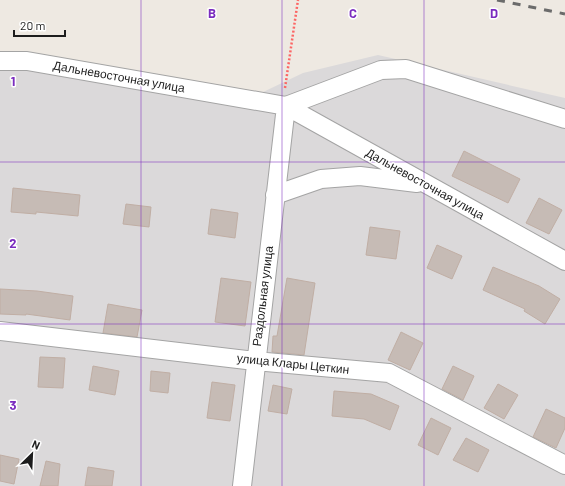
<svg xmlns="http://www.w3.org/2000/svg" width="565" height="486" font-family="Barlow,sans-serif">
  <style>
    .residential { fill: #dbd9da }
    .building { fill: #c6bbb5; stroke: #c0aea4 }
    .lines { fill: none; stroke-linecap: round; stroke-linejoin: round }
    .minor-casing { stroke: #a4a4a4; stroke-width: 20 }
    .path { stroke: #fc6665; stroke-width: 2.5; stroke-dasharray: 2 2; stroke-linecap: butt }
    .minor { stroke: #fff; stroke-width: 18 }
    .rail { stroke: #6b6b6b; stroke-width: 3; stroke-dasharray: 8 8; stroke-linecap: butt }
    .grid { fill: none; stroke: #7b2cbf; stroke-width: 1; stroke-opacity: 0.55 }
    .labels { text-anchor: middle; stroke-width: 3; stroke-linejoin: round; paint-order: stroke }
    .street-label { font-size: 12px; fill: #1d1d1d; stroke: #fff }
    .grid-label { font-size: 13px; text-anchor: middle; font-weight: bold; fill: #7b2cbf; stroke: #fff; stroke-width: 3; stroke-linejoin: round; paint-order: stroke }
  </style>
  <rect width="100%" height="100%" fill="#eee9e2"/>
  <path class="residential" d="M0 54 261 93 303 73 378 55 565 98V486H0Z"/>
  <path class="building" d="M464 151 520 179 508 203 452 176Z
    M13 188 80 195 78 216 36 212V214L11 212Z
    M539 198 562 210 549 234 526 223Z
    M126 204 151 207 149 227 123 224Z
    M211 209 238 213 235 238 208 234Z
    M370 227 400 231 396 259 366 255Z
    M437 245 462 256 452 279 427 268Z
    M493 267 539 286 560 299 545 324 524 311 525 309 483 290Z
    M221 278 251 282 245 326 215 322Z
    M287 278 315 283 304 355 272 352 273 336H277Z
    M0 289 37 291 73 296 70 320 26 314V315L0 314Z
    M108 304 142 310 137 337 103 333Z
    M401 332 423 343 410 370 388 360Z
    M40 357 65 358 63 388 38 387Z
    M93 366 119 371 115 395 89 390Z
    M453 366 474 376 463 400 442 389Z
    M151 371 170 373 168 393 150 391Z
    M212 382 235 385 230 421 207 418Z
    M498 384 518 395 504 419 484 408Z
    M273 385 292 389 287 414 268 411Z
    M334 391 371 394 399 406 390 430 364 419 332 416Z
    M546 409 565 418V428L556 448 533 437Z
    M431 418 451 428 438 455 418 445Z
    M466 438 489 450 478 472 453 460Z
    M0 455 19 459 14 484 0 481Z
    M46 461 60 464 58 486H40Z
    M88 467 114 471 112 486H85Z"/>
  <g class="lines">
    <defs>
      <path id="minor" d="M0 61H27L286 106 565 261
        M286 106 381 70 406 69 565 119
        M275 195 321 179 360 176 417 183
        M0 331 255 361 389 373 565 465
        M242 486 286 106"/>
    </defs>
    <use href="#minor" class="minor-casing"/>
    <path class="path" d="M285 88 298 0"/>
    <use href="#minor" class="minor"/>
    <path class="rail" d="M497 0 565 14"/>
  </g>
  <path class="grid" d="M141 0V486M282 0V486M424 0V486M0 162H565M0 324H565"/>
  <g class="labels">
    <g class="street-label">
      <text transform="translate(119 77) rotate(10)" y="4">Дальневосточная улица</text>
      <text transform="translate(425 184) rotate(29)" y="4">Дальневосточная улица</text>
      <text transform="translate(263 296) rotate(-83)" y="4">Раздольная улица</text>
      <text transform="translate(293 364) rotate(6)" y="4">улица Клары Цеткин</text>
    </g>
  </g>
  <g class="grid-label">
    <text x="212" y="18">B</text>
    <text x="353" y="18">C</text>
    <text x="494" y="18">D</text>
    <text x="13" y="86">1</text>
    <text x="13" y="248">2</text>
    <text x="13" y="410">3</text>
  </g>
  <g transform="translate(32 454) rotate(24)" stroke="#ffffff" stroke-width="3" paint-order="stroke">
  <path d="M0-3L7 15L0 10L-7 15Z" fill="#1d1d1d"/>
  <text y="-6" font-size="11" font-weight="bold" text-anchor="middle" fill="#1d1d1d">N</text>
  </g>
  <path d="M14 30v6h51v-6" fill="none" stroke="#1d1d1d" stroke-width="2"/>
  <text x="20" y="30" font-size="12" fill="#1d1d1d" stroke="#ffffff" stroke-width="3" paint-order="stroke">20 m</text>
</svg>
